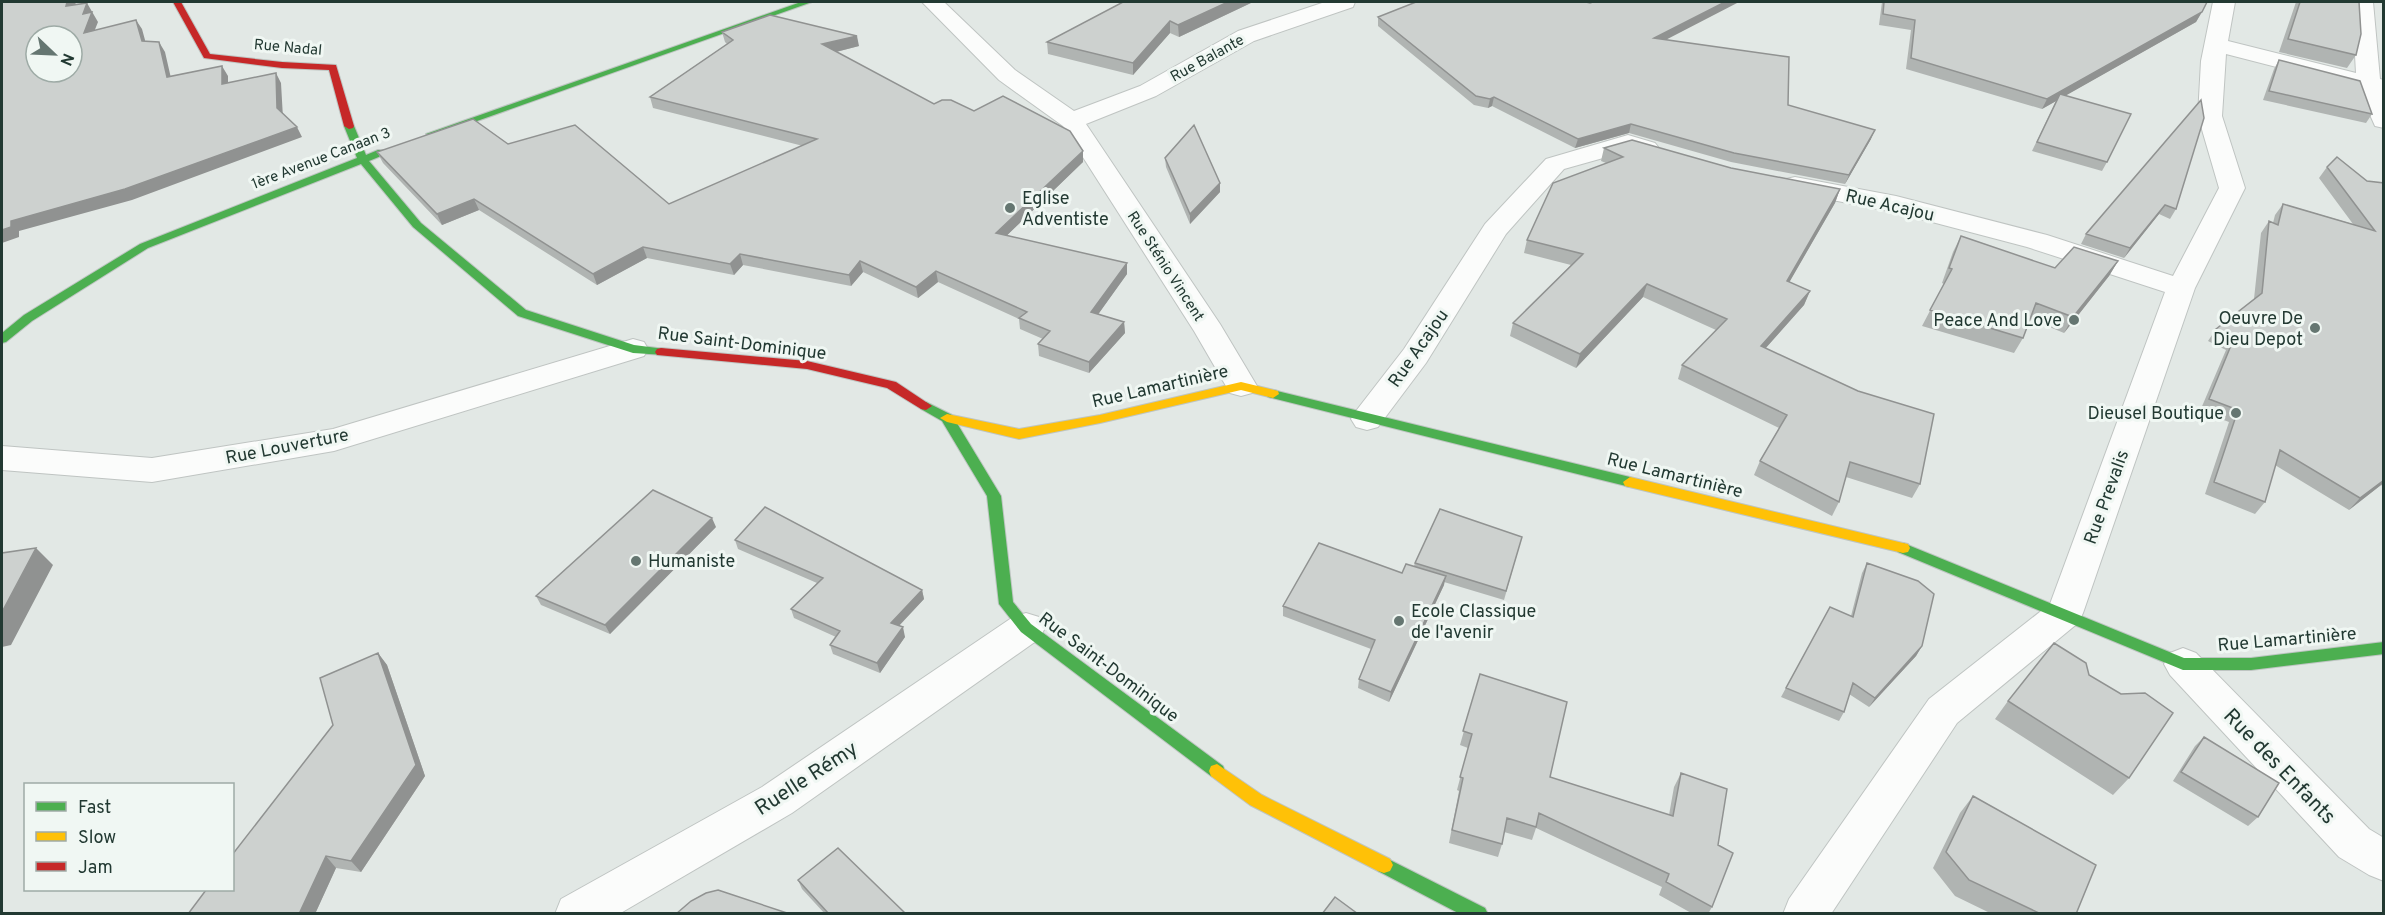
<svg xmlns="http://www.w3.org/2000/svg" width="2385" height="915" font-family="Overpass,sans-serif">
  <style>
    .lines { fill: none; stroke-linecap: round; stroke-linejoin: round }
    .street-casing { stroke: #bfc4c2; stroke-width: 2 }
    .fast-casing { stroke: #bec5c2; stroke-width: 2 }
    .slow-casing { stroke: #bec5c2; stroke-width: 2 }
    .jam-casing { stroke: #bec5c2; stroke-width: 2 }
    .street { fill: #fbfcfb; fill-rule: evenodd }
    .fast { fill: #4caf50; fill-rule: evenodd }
    .slow { fill: #ffc107; fill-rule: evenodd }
    .jam { fill: #c62828; fill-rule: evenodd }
    .wall { fill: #b0b4b2 }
    .shaded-wall { fill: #909291 }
    .building { fill: #cdd1cf; stroke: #909291; stroke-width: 1.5; fill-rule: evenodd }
    .poi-dot { fill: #657671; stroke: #f0f7f3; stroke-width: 2 }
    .labels { text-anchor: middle; stroke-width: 6; stroke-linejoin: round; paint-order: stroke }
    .far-street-label { font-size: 15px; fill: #223932; stroke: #f0f7f3 }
    .poi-label { font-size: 18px; fill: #223932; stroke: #f0f7f3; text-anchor: start }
    .street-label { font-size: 18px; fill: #223932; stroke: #f0f7f3 }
    .near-street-label { font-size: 21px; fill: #223932; stroke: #f0f7f3 }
  </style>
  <rect width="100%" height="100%" fill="#e2e8e5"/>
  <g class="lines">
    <defs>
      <path id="street" d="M922 2H944L1015 70 1074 111 1140 86 1238 31 1325 2H1355L1353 7 1254 41 1156 96 1086 124 1220 324 1257 386 1252 393 1241 396 1230 393 1194 331 1063 126 999 80Z
        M2213 2H2235L2228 41 2356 73 2352 2H2373L2380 79 2384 80V128L2375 126 2358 88 2226 54 2222 116 2245 188 2195 288 2083 613 2078 623 1957 723 1831 914H1783L1789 899 1929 699 2050 604 2165 292 2027 247 1894 212 1786 191 1782 185 1786 179 1795 177 1896 196 2047 235 2173 276 2219 188 2198 116 2201 61Z
        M1628 135 1655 143 1659 148 1655 153 1646 156 1628 151 1564 169 1506 234 1426 363 1378 427 1367 430 1356 427 1351 419 1356 411 1404 349 1485 224 1546 159Z
        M633 339 644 342 648 349 644 356 334 451 152 482 2 470V446L152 458 333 429Z
        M1026 613 1039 617 1045 628 1039 639 792 813 619 914H555L561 899 762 787 1013 617Z
        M2183 648 2196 653 2369 829 2384 838V881L2369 875 2339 857 2170 675 2164 664 2170 653Z"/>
      <path id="fast" d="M801 2H812L435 136 431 137 426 134Z
        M349 123 354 126 366 155 378 150H386V154L369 161 421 223 526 310 634 345 665 349 667 352 665 355 633 353 518 316 413 227 361 164 148 248 32 321 6 342 2 343V333L24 315 140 244 357 158 344 126Z
        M1273 390 1630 477 1637 482 1630 487 1268 397 1267 394Z
        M926 402 952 415 1001 496 1013 602 1031 624 1223 766 1225 771 1223 776 1217 778 1211 776 1021 632 999 604 987 496 942 421 921 409 920 406Z
        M1903 543 2184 658H2251L2384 642V654L2251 670H2183L1898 552 1896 548 1898 544Z
        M1384 857 1485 908 1488 914H1460L1378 871 1375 865 1378 859Z"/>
      <path id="slow" d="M1241 382 1278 391 1279 394 1273 398 1241 390 1100 423 1019 439 947 422 940 418 947 414 1019 429 1100 415Z
        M1630 477 1903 543 1908 544 1910 548 1908 552 1903 553 1625 486 1623 482Z
        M1217 764 1262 795 1390 859 1393 865 1390 871 1384 873 1378 871 1250 805 1211 776 1209 771 1211 766Z"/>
      <path id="jam" d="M173 2H181L210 54 282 62 336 65 354 126 353 128 349 129 344 126 329 70 282 68 204 58Z
        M661 348 807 361 896 382 932 406 926 410 921 409 887 388 807 369 657 355 655 352 657 349Z"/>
    </defs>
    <use href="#street" class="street-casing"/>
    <use href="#fast" class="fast-casing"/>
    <use href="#slow" class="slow-casing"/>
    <use href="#jam" class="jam-casing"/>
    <use href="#street" class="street"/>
    <use href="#fast" class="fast"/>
    <use href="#slow" class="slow"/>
    <use href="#jam" class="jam"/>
  </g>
  <path class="wall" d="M1123 2H1253L1179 37 1170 33 1133 75 1048 54 1047 42Z
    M1882 2H2207L2196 22 2066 95 2107 162 2102 171 2032 151 2056 101 2042 109 1906 69 1911 30 1879 25Z
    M2296 2H2359L2356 55 2347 68 2279 52Z
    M1378 17 1665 40 1788 105 1871 139 1845 184 1731 162 1629 133 1575 148 1492 106 1488 108 1474 105 1378 26Z
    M722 32 859 46 836 52 934 104 1083 162 1007 235 1127 274 1098 314 1124 322 1125 333 1089 373 1039 356 1038 344 1043 339 1020 329 1019 319 938 282 918 298 863 272 851 286 743 265 734 275 647 258 597 285 479 210 442 225 383 163 377 152 508 144 669 204 803 146 653 108 650 97 727 44 725 42Z
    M2279 60 2372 114 2366 123 2263 100 2274 69Z
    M2201 100 2176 209 2170 219 2159 214 2124 258 2081 244 2086 234Z
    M1604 148 1731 168 1840 189 1835 203 1789 282 1810 291 1804 305 1765 349 1920 484 1912 498 1846 477 1839 502 1832 516 1754 475 1760 461 1779 428 1678 379 1682 365 1716 330 1643 297 1576 368 1510 336 1513 323 1571 265 1524 253 1527 240 1606 163 1601 161Z
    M1165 158 1220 192 1190 224 1166 167Z
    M2327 167 2367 181 2384 183V487L2381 485 2349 510 2275 465 2265 502 2255 514 2205 494 2229 422 2200 411 2226 350 2208 341 2216 329 2254 299 2261 233 2269 221 2273 223 2275 215 2283 204 2353 224 2319 178Z
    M1961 236 2055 268 2118 261 2109 276 2064 333 2030 319 2023 338 2014 353 1922 326 1944 284 1942 283 1953 252Z
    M716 527 610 634 541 605 536 596Z
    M1522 537 1504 600 1444 582V585L1389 702 1358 688 1359 679 1371 649 1283 616V606L1402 573 1414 566 1415 563Z
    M735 540 922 590 924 599 899 626 905 637 880 673 833 654 830 645 836 637 794 618 791 609 817 583 738 549Z
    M1867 563 1922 646 1916 656 1869 707 1849 694 1844 712 1839 721 1781 697 1830 607 1851 616 1862 573Z
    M378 653 387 665 425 776 361 872 336 868 315 914H188L333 725Z
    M1480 674 1550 777 1669 815 1674 787 1681 773 1718 845 1712 907 1708 914H1693L1659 895 1662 887 1536 828 1532 840 1504 832 1502 844 1498 857 1449 843 1459 791 1457 790 1468 748 1460 745Z
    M2089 675 2129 778 2113 795 1995 719 2008 701Z
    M2204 737 2258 817 2248 826 2173 781 2195 746Z
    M1973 796 2076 914H1992L1955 896 1933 868 1960 813Z
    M798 880 906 914H825L802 889Z"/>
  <path class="shaded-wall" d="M67 2H76L72 16 66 6Z
    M1228 2H1253L1179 37 1178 25Z
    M1725 2H1739L1652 47 1654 38Z
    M87 3 98 22 90 42 84 33 83 14Z
    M2202 12 2196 22 2042 109 2047 99Z
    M136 20 142 29 148 51 142 41Z
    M1170 21V33L1133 75V63Z
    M857 36 859 46 824 55 822 44Z
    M159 42 165 52 173 87 167 77Z
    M222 66 228 76V94L222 84Z
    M276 73 281 83 283 118 277 108Z
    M1494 97 1492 106 1488 108 1490 99Z
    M1631 124 1629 133 1575 148 1578 139Z
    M297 127 302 137 132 200 19 231V237L2 243V230L11 221Z
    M1875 130 1871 139 1845 184 1849 175Z
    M1083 151V162L998 244 996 233Z
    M1220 183V192L1190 224V214Z
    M1840 189 1835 203 1782 295 1787 281Z
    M474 199 479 210 442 225 437 214Z
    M2165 205 2159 214 2124 258 2130 248Z
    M643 247 647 258 597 285 593 274Z
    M740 254 743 265 734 275 730 264Z
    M860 261 863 272 851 286 849 275Z
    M2118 261 2109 276 2064 333 2073 317Z
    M1127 263V274L1092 323 1091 312Z
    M936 271 938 282 918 298 916 287Z
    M1647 284 1643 297 1576 368 1580 354Z
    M1810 291 1804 305 1755 360 1761 346Z
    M1124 322 1125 333 1089 373V362Z
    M2384 480V482L2381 485 2349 510 2360 498Z
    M712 518 716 527 610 634 605 625Z
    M36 548 53 565 11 645 2 647V612Z
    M1446 576 1444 585 1389 702 1391 692Z
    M922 590 924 599 893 632 891 623Z
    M903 627 905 637 880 673 877 663Z
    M1922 646 1916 656 1869 707 1875 698Z
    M378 653 387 665 425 776 361 872 351 861Z
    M326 856 336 868 315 914H299Z"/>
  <path class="building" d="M2 2H67L66 6 87 3 83 14 92 12 84 33 136 20 142 41 159 42 167 77 222 66V84L276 73 277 108 297 127 125 189 11 221V227L2 230ZM36 36H72V72H36Z
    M1123 2H1228L1178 25 1170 21 1133 63 1047 42Z
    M1416 2H1586L1590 3 1593 2H1725L1654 38 1789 57 1788 105 1875 130 1849 175 1734 153 1631 124 1578 139 1494 97 1490 99 1476 96 1378 17Z
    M1884 2H2207L2202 12 2047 99 1911 58 1915 20 1883 14Z
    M2300 2H2359L2361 34 2356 55 2288 39Z
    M770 15 857 36 822 44 934 104 942 100H951L974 111 1003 96 1070 131 1083 151 996 233 1127 263 1091 312 1124 322 1089 362 1038 344 1050 331 1019 318 1027 312 936 271 916 287 860 261 849 275 740 254 730 264 643 247 593 274 474 199 437 214 377 152 473 119 508 144 575 125 669 204 817 139 650 97 733 40 722 32Z
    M2279 60 2360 81 2372 114 2269 91Z
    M2060 94 2131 114 2107 162 2037 142Z
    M2201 100 2204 118 2176 209 2165 205 2130 248 2086 234Z
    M1194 125 1220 183 1190 214 1165 158Z
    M1632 140 1731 168 1840 189 1787 281 1810 291 1761 346 1858 391 1934 414 1920 484 1850 462 1839 502 1760 461 1787 415 1682 365 1727 319 1647 284 1580 354 1513 323 1583 254 1527 240 1553 183 1623 157 1604 148Z
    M2337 157 2367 181 2384 183V480L2360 498 2280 450 2265 502 2214 482 2238 410 2209 399 2234 338 2216 329 2262 293 2269 221 2278 225 2283 204 2375 231 2327 167Z
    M1961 236 2055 268 2074 247 2118 261 2073 317 2036 303 2023 338 1930 310 1952 269 1949 268Z
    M653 490 712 518 605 625 536 596Z
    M765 507 922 590 891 623 903 627 877 663 830 645 840 631 791 609 823 578 735 540Z
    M1440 509 1522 537 1506 591 1415 563Z
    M1319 543 1402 573 1406 564 1446 576 1391 692 1359 679 1375 640 1283 606Z
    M36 548 2 612V553Z
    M1867 563 1918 581 1934 594 1922 646 1875 698 1853 683 1844 712 1786 688 1830 607 1853 617Z
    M2054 643 2086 663 2089 675 2121 694 2145 693 2173 713 2129 778 2008 701Z
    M378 653 416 765 351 861 326 856 299 914H188L206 890H232V855L333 725 320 678Z
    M1480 674 1567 702 1550 777 1673 816 1681 773 1727 789 1718 845 1733 853 1712 907 1666 882 1669 874 1539 813 1536 827 1507 818 1502 844 1452 830 1463 778 1460 777 1472 734 1463 731Z
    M2204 737 2279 783 2258 817 2181 772Z
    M1973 796 2096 865 2076 914H2041L1969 880 1946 852Z
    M838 848 906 914H829L798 880Z
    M718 890 790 914H676L691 901 706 893Z
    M1335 897 1358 914H1322Z"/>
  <g class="poi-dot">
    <circle cx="1010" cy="208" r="6"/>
    <circle cx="2074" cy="320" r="6"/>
    <circle cx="2315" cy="328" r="6"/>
    <circle cx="2236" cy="413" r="6"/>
    <circle cx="636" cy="561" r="6"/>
    <circle cx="1399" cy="621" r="6"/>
  </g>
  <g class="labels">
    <g class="far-street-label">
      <text transform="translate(288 47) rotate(5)" y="5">Rue Nadal</text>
      <text transform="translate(1207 58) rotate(-29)" y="5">Rue Balante</text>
      <text transform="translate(321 158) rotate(-21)" y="5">1ère Avenue Canaan 3</text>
      <text transform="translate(1166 266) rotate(57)" y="5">Rue Sténio Vincent</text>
    </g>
    <g class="poi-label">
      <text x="1022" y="204">Eglise<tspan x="1022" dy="21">Adventiste</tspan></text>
      <text x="2303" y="324" text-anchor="end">Oeuvre De<tspan x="2303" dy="21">Dieu Depot</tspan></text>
      <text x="2062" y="326" text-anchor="end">Peace And Love</text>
      <text x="2224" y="419" text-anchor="end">Dieusel Boutique</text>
      <text x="648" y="567">Humaniste</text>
      <text x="1411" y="617">Ecole Classique<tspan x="1411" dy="21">de l'avenir</tspan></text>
    </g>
    <g class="street-label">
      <text transform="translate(1890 205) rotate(13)" y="6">Rue Acajou</text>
      <text transform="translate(742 343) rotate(7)" y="6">Rue Saint-Dominique</text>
      <text transform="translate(1418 348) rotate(-55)" y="6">Rue Acajou</text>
      <text transform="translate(1160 386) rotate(-13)" y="6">Rue Lamartinière</text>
      <text transform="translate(287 446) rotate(-11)" y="6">Rue Louverture</text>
      <text transform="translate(1675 475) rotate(14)" y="6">Rue Lamartinière</text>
      <text transform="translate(2106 497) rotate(-70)" y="6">Rue Prevalis</text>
      <text transform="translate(2287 639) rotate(-5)" y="6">Rue Lamartinière</text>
      <text transform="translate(1109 667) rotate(37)" y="6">Rue Saint-Dominique</text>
    </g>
    <g class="near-street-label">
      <text transform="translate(2280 766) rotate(46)" y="7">Rue des Enfants</text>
      <text transform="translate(806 778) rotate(-33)" y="7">Ruelle Rémy</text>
    </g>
  </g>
  <rect width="2385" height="915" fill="none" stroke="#223932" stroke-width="6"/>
  <rect x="24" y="783" width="210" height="108" fill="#f0f7f3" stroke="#9eaba6" stroke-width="1.5"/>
  <rect x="36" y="802" width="30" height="9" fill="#4caf50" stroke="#9eaba6" stroke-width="1.5"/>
  <text x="78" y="813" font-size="18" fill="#223932">Fast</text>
  <rect x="36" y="832" width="30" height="9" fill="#ffc107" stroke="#9eaba6" stroke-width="1.5"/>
  <text x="78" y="843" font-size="18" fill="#223932">Slow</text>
  <rect x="36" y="862" width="30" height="9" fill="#c62828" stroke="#9eaba6" stroke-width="1.5"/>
  <text x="78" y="873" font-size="18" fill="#223932">Jam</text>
  <g transform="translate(54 54) rotate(113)"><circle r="28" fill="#f0f7f3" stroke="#9eaba6" stroke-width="1.5"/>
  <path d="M0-4.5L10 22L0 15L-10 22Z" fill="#657671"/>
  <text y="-9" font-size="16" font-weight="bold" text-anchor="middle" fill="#223932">N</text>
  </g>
</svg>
